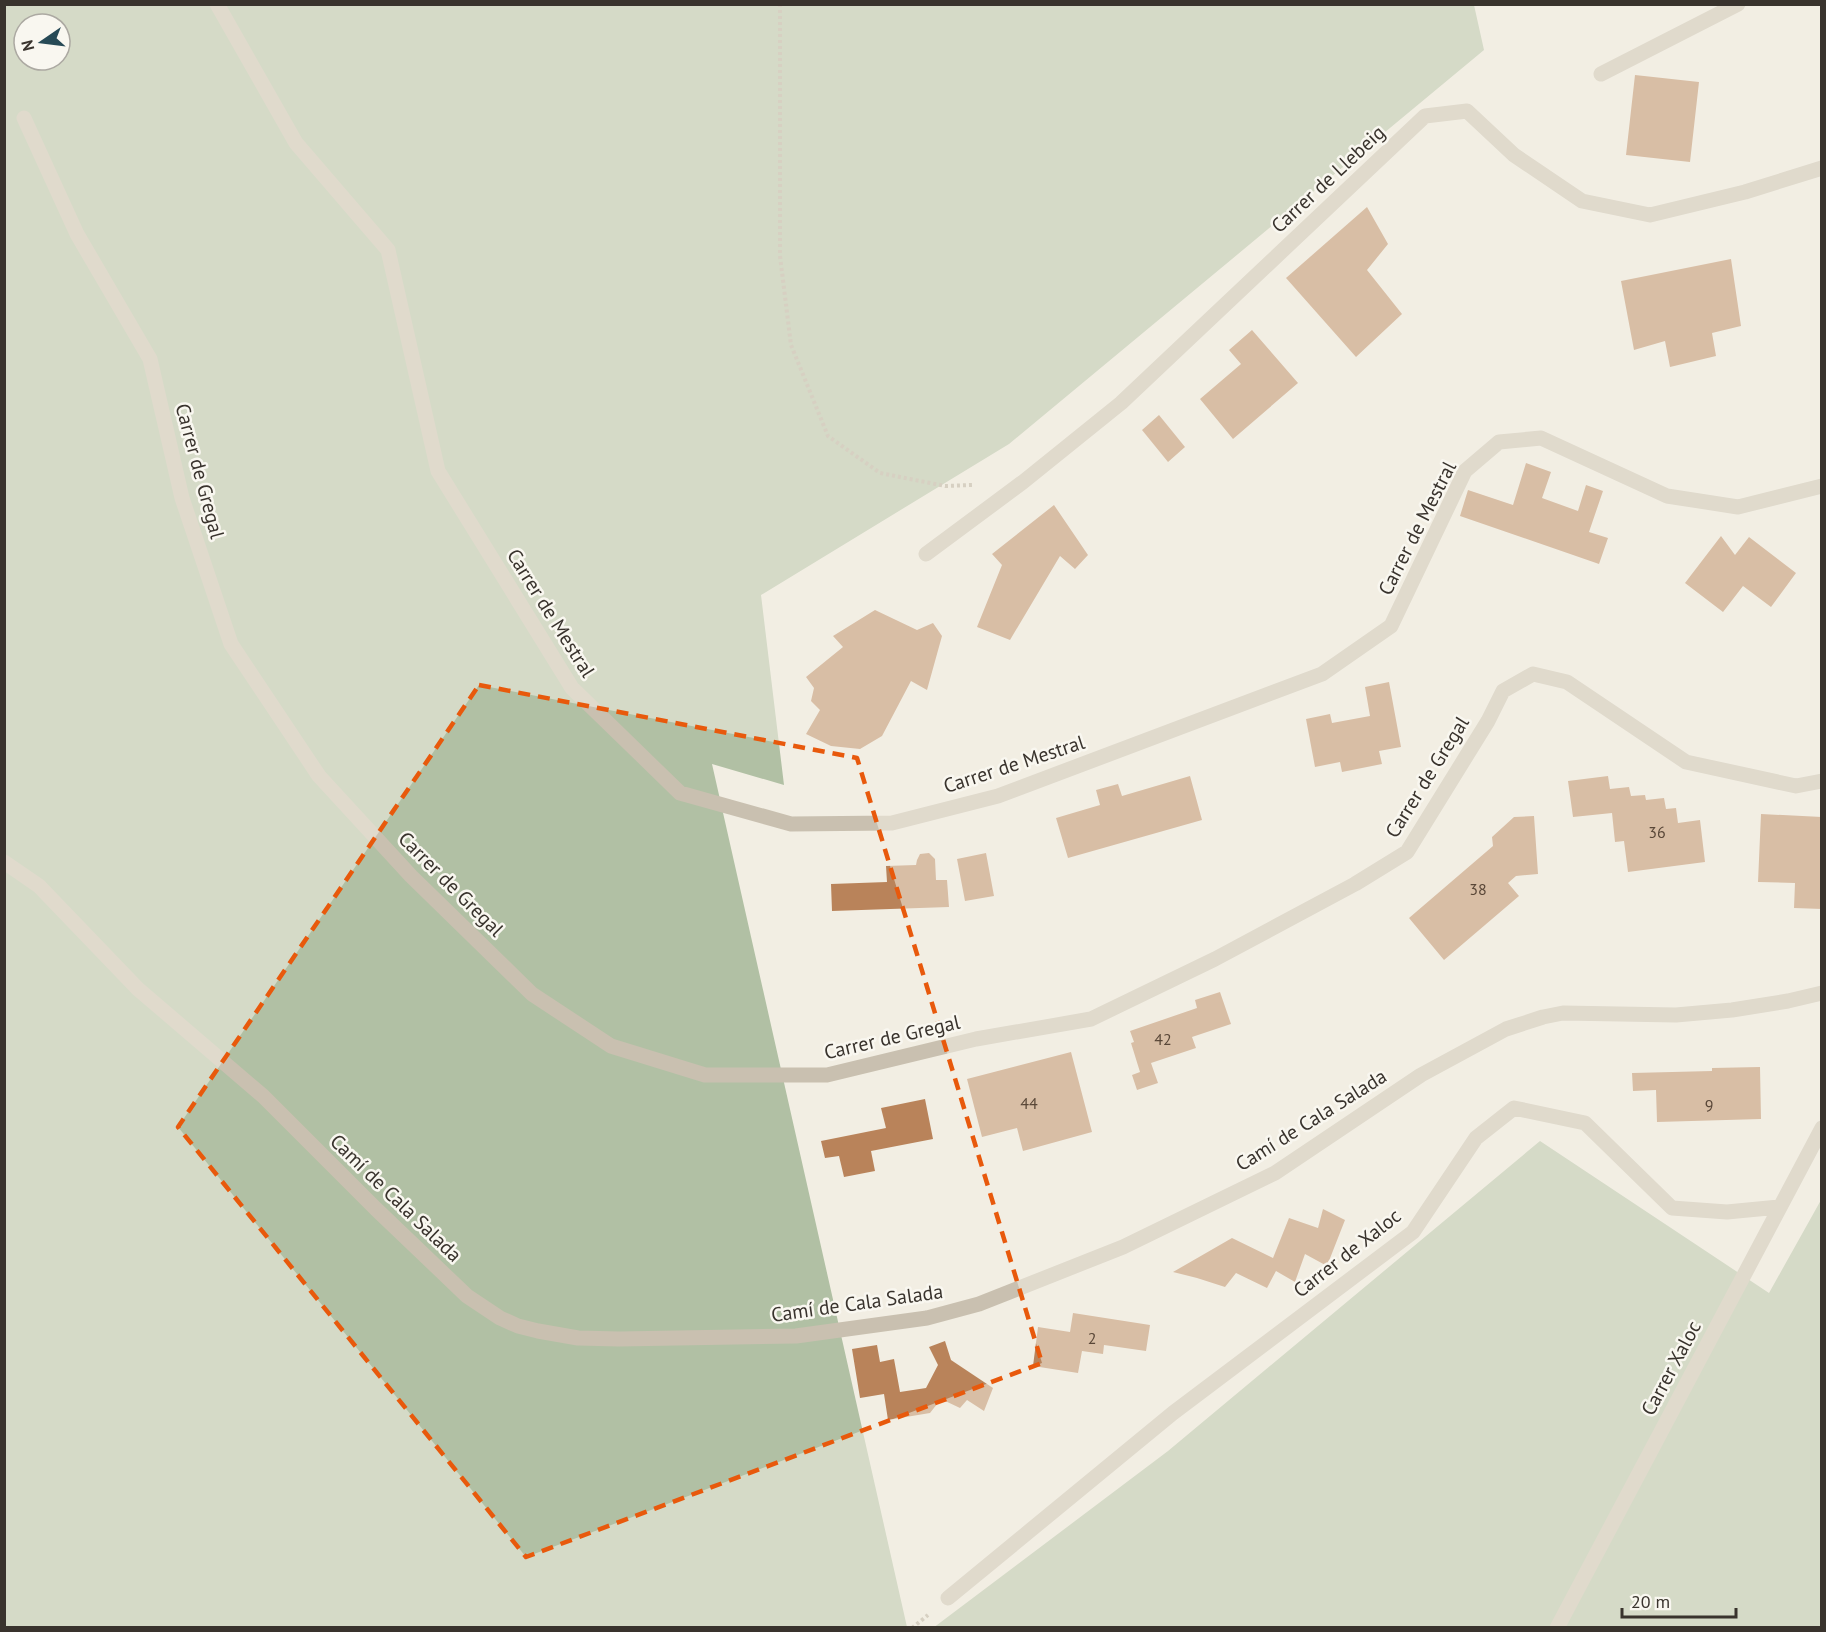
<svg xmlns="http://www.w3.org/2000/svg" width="1826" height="1632" font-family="'PT Sans',sans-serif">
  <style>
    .green { fill: #b1c0a4; fill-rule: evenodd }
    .building { fill: #b9835a }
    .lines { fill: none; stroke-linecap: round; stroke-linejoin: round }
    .path { stroke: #b5ab9a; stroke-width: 4; stroke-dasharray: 3 3; stroke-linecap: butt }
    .minor { stroke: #c9c0b0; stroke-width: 15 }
    .marked { fill: none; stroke: #e8590c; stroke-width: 4.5; stroke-dasharray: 12 8; stroke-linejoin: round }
    .labels { text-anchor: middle; stroke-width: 5; stroke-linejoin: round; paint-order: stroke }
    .number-label { font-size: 16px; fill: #594738 }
    .street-label { font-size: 20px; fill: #39332d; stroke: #f9f7f0 }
  </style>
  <rect width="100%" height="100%" fill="#f2eee3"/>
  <path class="green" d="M5 5H1474L1484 50 1009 444 761 595 784 785 712 764 907 1627 5 1628ZM24 24H60V60H24Z
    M1540 1141 1769 1293 1821 1200V1627L933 1628 1168 1451Z"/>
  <path class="building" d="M1635 75 1699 82 1690 162 1626 155Z
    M1367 207 1388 244 1367 270 1402 314 1356 357 1286 278Z
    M1731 259 1741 326 1712 333 1716 356 1670 367 1665 341 1634 350 1621 281Z
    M1252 330 1298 383 1233 439 1200 399 1241 364 1229 350Z
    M1159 415 1185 447 1168 462 1142 430Z
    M1526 463 1551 472 1542 498 1578 511 1586 485 1603 491 1589 532 1608 538 1599 564 1460 516 1468 490 1513 505Z
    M1054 505 1088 555 1075 569 1060 556 1010 640 977 627 1002 565 992 554Z
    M1721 536 1735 555 1749 537 1796 573 1771 607 1743 586 1723 612 1685 583Z
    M875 610 917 630 933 623 942 636 927 690 911 681 882 736 860 749 831 746 806 734 820 710 811 701 814 688 806 677 843 647 833 636Z
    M1389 682 1401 747 1379 751 1382 764 1342 772 1340 762 1315 767 1306 719 1330 714 1332 723 1370 716 1365 687Z
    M1190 776 1202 820 1068 858 1056 818 1100 805 1096 790 1118 784 1122 796Z
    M1608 776 1610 789 1629 787 1631 796 1645 795 1646 800 1664 798 1666 809 1676 808 1678 823 1700 820 1705 862 1628 872 1624 841 1615 842 1612 813 1573 817 1568 781Z
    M1761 814 1822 817V909L1794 908 1795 883 1758 882Z
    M1534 816 1538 874 1516 876 1508 883 1519 896 1444 960 1409 918 1493 846 1492 837 1514 817Z
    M929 853 935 859 936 880H947L949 907 832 911 831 884 887 882 886 866 916 865 917 860 920 854Z
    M986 853 994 896 965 901 957 859Z
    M1220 992 1231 1024 1192 1037 1196 1048 1151 1063 1158 1083 1137 1090 1132 1075 1140 1072 1131 1043 1134 1042 1130 1031 1197 1008 1195 1000Z
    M1071 1052 1092 1132 1023 1151 1017 1128 982 1137 967 1079Z
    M1760 1067 1761 1119 1657 1122 1656 1090 1633 1091 1632 1073 1712 1071V1068Z
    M925 1099 933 1139 871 1151 875 1171 844 1177 839 1156 825 1158 821 1141 886 1128 881 1108Z
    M1323 1209 1345 1220 1327 1266 1305 1254 1295 1282 1276 1271 1267 1288 1236 1273 1225 1287 1197 1278 1173 1272 1232 1238 1273 1258 1289 1218 1318 1228Z
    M1073 1313 1150 1325 1146 1351 1104 1345 1103 1354 1082 1351 1078 1373 1033 1366 1038 1327 1070 1332Z
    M945 1341 951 1360 993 1388 984 1411 967 1400 960 1408 941 1399 930 1413 888 1420 884 1394 860 1398 852 1349 877 1345 880 1362 894 1359 900 1392 926 1388 938 1365 929 1347Z"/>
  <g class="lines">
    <path class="path" d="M780 4V256L791 345 828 436 880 473 945 486 972 485
      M912 1628 928 1615"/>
    <path class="minor" d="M217 4 296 143 388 250 438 471 572 688 680 793 791 824 892 823 998 796 1322 674 1391 626 1465 471 1499 442 1541 438 1667 496 1738 507 1822 486
      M1601 74 1738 4
      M24 118 77 234 150 359 182 498 231 644 319 776 411 876 532 994 611 1046 705 1075H827L976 1039 1091 1019 1215 959 1355 884 1407 852 1488 721 1503 691 1533 674 1567 682 1686 762 1796 786 1822 781
      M926 554 1023 482 1121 403 1425 116 1467 111 1514 155 1582 201 1650 215 1745 192 1822 168
      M4 862 39 886 138 989 263 1096 376 1209 467 1296 500 1318 518 1326 538 1331 578 1338 619 1339 796 1336 927 1318 979 1304 1123 1247 1275 1173 1421 1075 1506 1029 1543 1017 1563 1013 1676 1015 1732 1010 1788 1001 1822 993
      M948 1598 1173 1413 1413 1232 1476 1138 1514 1108 1585 1123 1672 1208 1727 1212 1779 1207
      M1557 1628 1822 1128"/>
  </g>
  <path d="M0 0H1826V1632H0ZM479 685 857 758 1042 1363 526 1557 178 1127Z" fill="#f2eee3" fill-opacity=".55" fill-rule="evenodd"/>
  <path class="marked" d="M479 685 857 758 1042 1363 526 1557 178 1127Z"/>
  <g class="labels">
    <g class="number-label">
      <text x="1657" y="838">36</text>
      <text x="1478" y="895">38</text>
      <text x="1163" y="1045">42</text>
      <text x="1029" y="1109">44</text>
      <text x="1709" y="1111">9</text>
      <text x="1092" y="1344">2</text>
    </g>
    <g class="street-label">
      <text transform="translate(1328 179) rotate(-43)" y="7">Carrer de Llebeig</text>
      <text transform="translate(200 471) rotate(75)" y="7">Carrer de Gregal</text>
      <text transform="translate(1417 528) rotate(-63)" y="7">Carrer de Mestral</text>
      <text transform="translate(551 613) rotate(58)" y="7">Carrer de Mestral</text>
      <text transform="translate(1014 764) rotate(-18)" y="7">Carrer de Mestral</text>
      <text transform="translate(1427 777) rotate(-58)" y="7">Carrer de Gregal</text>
      <text transform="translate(451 884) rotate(45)" y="7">Carrer de Gregal</text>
      <text transform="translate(892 1037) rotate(-13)" y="7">Carrer de Gregal</text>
      <text transform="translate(1311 1120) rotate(-32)" y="7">Camí de Cala Salada</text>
      <text transform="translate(396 1198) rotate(44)" y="7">Camí de Cala Salada</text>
      <text transform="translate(1347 1253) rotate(-38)" y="7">Carrer de Xaloc</text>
      <text transform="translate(857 1303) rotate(-8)" y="7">Camí de Cala Salada</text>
      <text transform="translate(1671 1368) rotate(-62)" y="7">Carrer Xaloc</text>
    </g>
  </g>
  <rect width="1826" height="1632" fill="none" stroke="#39332d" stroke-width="12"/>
  <g transform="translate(42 42) rotate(256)"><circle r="28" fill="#f9f7f0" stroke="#aca9a2" stroke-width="1.5"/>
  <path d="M0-4.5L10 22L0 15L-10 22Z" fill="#274a56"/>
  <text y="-9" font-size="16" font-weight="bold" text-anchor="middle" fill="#39332d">N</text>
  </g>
  <path d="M1622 1608v9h114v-9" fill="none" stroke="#39332d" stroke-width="3"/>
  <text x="1631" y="1608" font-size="18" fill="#39332d" stroke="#f9f7f0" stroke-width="4.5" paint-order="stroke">20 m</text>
</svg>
